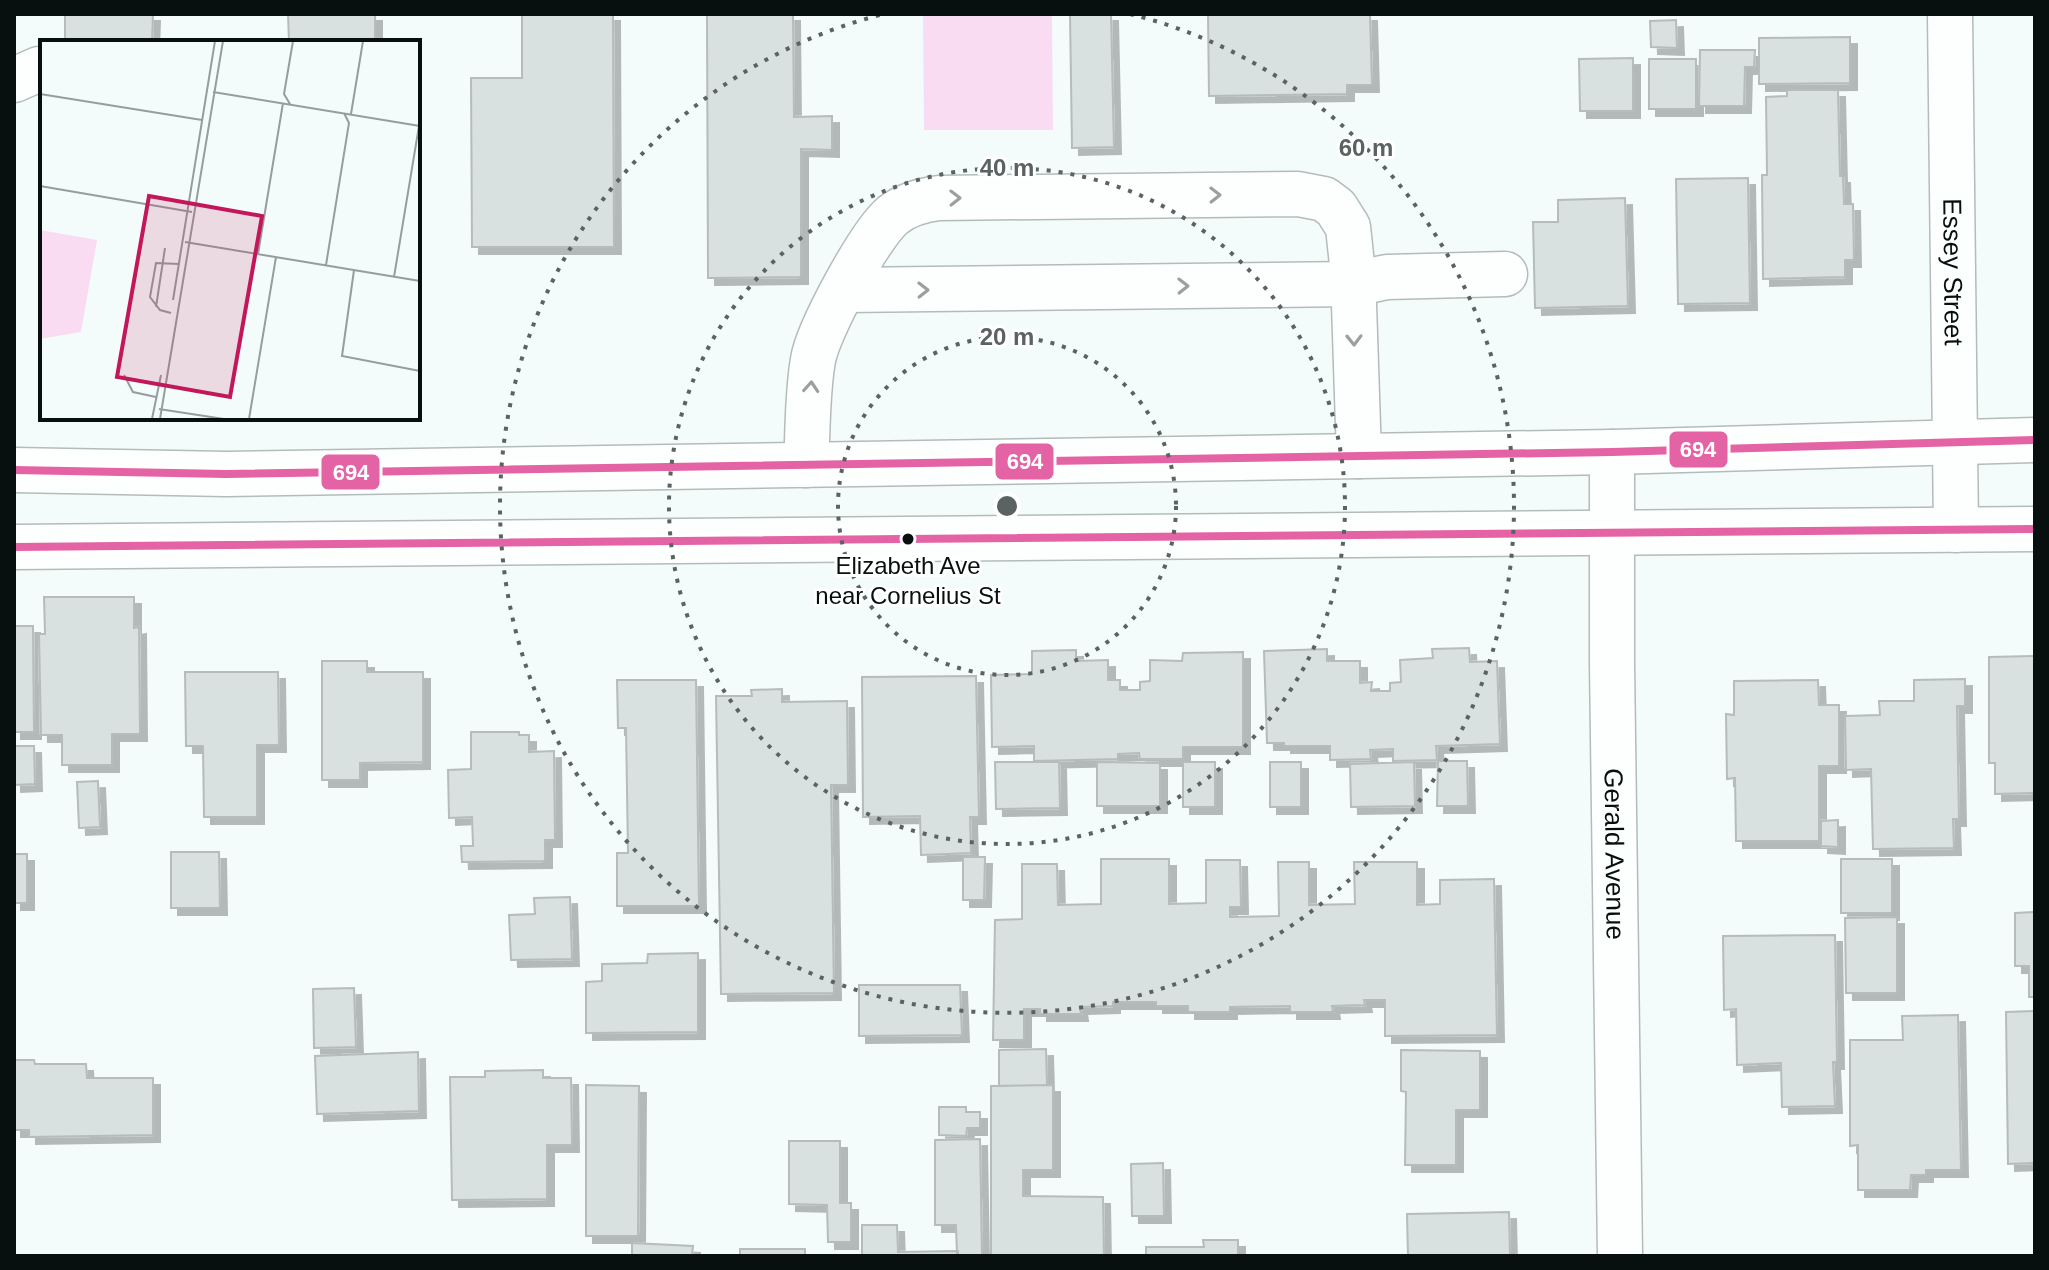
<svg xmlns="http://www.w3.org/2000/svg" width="2049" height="1270" font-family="Arial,sans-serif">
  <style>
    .green { fill: #f9dcf2 }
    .building { fill: #d8e0e0; stroke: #b5bcbb; stroke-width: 2; filter: url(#shadow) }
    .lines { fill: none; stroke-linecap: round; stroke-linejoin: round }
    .minor-casing { stroke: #b4bbbb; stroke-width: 47 }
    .highway-casing { stroke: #b4bbbb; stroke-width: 47 }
    .minor { stroke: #fdfffe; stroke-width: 44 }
    .highway { stroke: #fdfffe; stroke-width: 44 }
    .bus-1-casing { stroke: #fff; stroke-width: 14 }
    .bus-1 { stroke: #e463a4; stroke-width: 8 }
    .oneway { stroke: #9b9f9e }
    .ring { fill: none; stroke: #5b6362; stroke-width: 4; stroke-dasharray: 4 8 }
    .bus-dot { fill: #08100f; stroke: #fff; stroke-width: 3 }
    .labels { text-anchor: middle; stroke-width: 6; stroke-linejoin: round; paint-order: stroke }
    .bus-label { font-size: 24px; fill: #08100f; stroke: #fff }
    .street-label { font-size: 26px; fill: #08100f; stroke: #fff }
    .inset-road { fill: none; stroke: #969e9d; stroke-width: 2 }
    .view { fill: #c2185b; fill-opacity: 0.15; stroke: #c2185b; stroke-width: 4 }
    .inset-edge { fill: none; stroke: #08100f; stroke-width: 4 }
    .centre { fill: #5b6362; stroke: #fff; stroke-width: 4 }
    .ring-label { font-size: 24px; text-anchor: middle; font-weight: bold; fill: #5b6362; stroke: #fff; stroke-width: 6; stroke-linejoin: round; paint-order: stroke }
    .line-badge { stroke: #fff; stroke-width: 3 }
    .badge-label { font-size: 22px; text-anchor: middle; font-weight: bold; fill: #fff }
  </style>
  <defs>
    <filter id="shadow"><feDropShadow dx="7" dy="7" stdDeviation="0" flood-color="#0004"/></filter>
  </defs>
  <rect width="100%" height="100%" fill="#f4fcfb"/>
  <path class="green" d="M923 14H1052L1053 130H924Z"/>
  <path class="building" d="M65 14H153L152 42H65Z
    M288 14H375V42H289Z
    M522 14H613L614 247H472L471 78H522Z
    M707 14H793L794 117 832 116V150L801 149V277L708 278Z
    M1070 14H1111L1114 147 1072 148Z
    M1208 14H1370L1372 85H1347V94L1209 96Z
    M1676 20 1677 48 1651 47 1650 21Z
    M1850 37V83L1759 84V38Z
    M1700 50H1755L1754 67H1745L1744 106H1699Z
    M1633 58V111H1580L1579 59Z
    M1649 59H1696V109H1649Z
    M1787 90H1838L1840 176H1843L1844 204H1853L1854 260H1845V277L1763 279 1762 175H1767L1766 97 1787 96Z
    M1748 178 1750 303 1678 304 1676 179Z
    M1625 198 1628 306 1535 308 1533 222H1558V200Z
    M44 597H134V628L139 627 140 734H112V765H62V735H41L39 634H45Z
    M14 626H33L34 732H14Z
    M1469 648 1470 662 1497 661 1500 744 1436 746 1437 760 1393 761V749L1370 750 1371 759 1330 760V746H1284V743H1267L1264 651 1327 649V661H1360V683L1372 682 1371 691H1390V683L1401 682 1400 660 1433 658 1432 649Z
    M1076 650V661L1108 660V680H1120V690H1140V682L1150 681V660L1182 661 1183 653 1243 652V747H1183V759H1140L1139 753 1118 754V759L1034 761V746L992 747 991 675 1032 674V651Z
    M2035 656V793L1995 794V763H1989V657Z
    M322 661H367V672H423V762L360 763V780H322Z
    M185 672H278L279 745H257V817H204L203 746H186Z
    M976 676 979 817H970L971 853 921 855 920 816 863 817 862 677Z
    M1965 679V706H1957L1959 819H1953L1954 848 1873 849 1871 769 1846 770 1845 716 1880 715 1879 701H1914V680Z
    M617 680H696L699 906H617V853H628L626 728H618Z
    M1818 680 1819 705H1839V766H1819V841H1736L1735 778 1727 779 1726 714 1734 715V681Z
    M782 689V702L847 701 848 785H831L834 993 721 994 716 696H752L751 690Z
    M471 732H519V735H529V752L554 751 555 840H545V861L462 862 461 846H473L472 817 449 818 448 770 471 769Z
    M14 746H34L35 784 14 785Z
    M1438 761H1467L1468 806H1437Z
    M995 762H1059L1060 808 996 809Z
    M1097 762 1160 763V806H1097Z
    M1183 762H1215V807H1183Z
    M1270 762H1301V807H1270Z
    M1414 762 1415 806 1351 807 1350 764Z
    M98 781 100 827 79 828 77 782Z
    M1838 820V847L1821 846V821Z
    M171 852H219L220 908H171Z
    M14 854H27V903H14Z
    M963 857H985L984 900H963Z
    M1101 859H1169V904L1206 903V860H1240L1241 907H1230V917L1279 916 1278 862H1309V905L1355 904 1354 862H1417V905L1440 904V880L1494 879 1497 1035 1385 1036V1000H1364L1365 1005 1332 1006 1333 1012H1290V1006L1230 1007V1012H1188V1006H1156V1002H1113V1006L1080 1007 1081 1014H1040V1009H1024V1040H993L995 920 1022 919V864H1057L1058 905 1101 904Z
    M1841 859H1892V913H1841Z
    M570 897 572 959 511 960 509 915 535 914 534 898Z
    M2035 912V997H2029V966H2015V913Z
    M1897 917V993H1846L1845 918Z
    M1835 935 1837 1062H1833L1835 1106 1782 1107 1781 1063 1737 1065 1736 1009 1724 1010 1723 936Z
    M698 953V1032L586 1033V982L602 981V964L647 963 648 954Z
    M859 985H960L962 1035 859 1036Z
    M354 988 356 1047 314 1048 313 989Z
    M2035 1011V1163L2008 1164 2006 1012Z
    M1958 1015 1961 1170H1926V1175H1911L1910 1190H1858V1145L1850 1146V1040H1903L1902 1016Z
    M1046 1049 1047 1085 999 1086V1050Z
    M1401 1050 1480 1051V1110H1456V1165H1405L1406 1092 1401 1091Z
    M418 1052 419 1111 317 1114 315 1056Z
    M14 1060H34L35 1064H86L87 1078H153V1135L29 1137V1130H14Z
    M543 1070V1078H571L572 1145H547V1199L452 1200 450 1077H485V1071Z
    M586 1085 639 1086 638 1236H586Z
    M1053 1085V1170H1023V1196L1103 1197 1104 1256H991V1086Z
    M939 1107H966V1112H980V1128H967L966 1136 939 1135Z
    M980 1139 982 1256H957L956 1225H935V1140Z
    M789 1141H840V1203H851V1242H828L827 1205 789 1204Z
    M1163 1163 1164 1216H1132L1131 1164Z
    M1509 1212 1510 1256H1408L1407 1214Z
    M862 1225H897L898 1252 958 1251V1256H862Z
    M1203 1240H1238V1256H1146V1247H1204Z
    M632 1243 693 1246 692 1256H632Z
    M740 1249H805V1256H740Z"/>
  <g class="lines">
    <defs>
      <g id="minor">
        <path id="s1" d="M1950 14 1956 530"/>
        <path d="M14 80 39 69"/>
        <path d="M845 290 1353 284 1387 277 1505 274"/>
        <path id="s2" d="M1612 452V663L1620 1256"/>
        <path d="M806 465C808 430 807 394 813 360 818 330 870 234 893 215 907 204 922 200 939 198L1298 194 1324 199 1336 208 1348 227 1353 274 1359 456"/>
      </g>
      <path id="highway" d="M14 470 226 474 1612 452 2035 440
        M14 547 2035 529"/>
    </defs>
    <use href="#minor" class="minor-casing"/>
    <use href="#highway" class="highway-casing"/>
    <use href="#minor" class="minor"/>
    <use href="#highway" class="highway"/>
    <defs>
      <path id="bus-1" d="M14 470 226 474 1612 452 2035 440
        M14 547 2035 529"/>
    </defs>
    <use href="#bus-1" class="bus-1-casing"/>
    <use href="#bus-1" class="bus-1"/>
  </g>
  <defs><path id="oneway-chevron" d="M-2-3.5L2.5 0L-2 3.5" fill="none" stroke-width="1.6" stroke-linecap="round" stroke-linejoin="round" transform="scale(2)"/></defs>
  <g class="oneway">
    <use href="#oneway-chevron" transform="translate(1215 195) rotate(-1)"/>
    <use href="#oneway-chevron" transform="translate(955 198) rotate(-1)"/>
    <use href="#oneway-chevron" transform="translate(1183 286) rotate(-1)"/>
    <use href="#oneway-chevron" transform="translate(923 290) rotate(-1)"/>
    <use href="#oneway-chevron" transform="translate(1354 340) rotate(89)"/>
    <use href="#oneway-chevron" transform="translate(811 387) rotate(-86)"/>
  </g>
  <g class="ring">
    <circle cx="1007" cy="506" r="169"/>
    <circle cx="1007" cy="506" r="338"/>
    <path d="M1130 14A507 507 0 1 1 884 14"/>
  </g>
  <circle class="bus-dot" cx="908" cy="539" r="7"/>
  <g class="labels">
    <g class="bus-label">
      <text x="908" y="574">Elizabeth Ave<tspan x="908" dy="30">near Cornelius St</tspan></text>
    </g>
    <g class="street-label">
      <text dy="9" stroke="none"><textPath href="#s1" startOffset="258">Essey Street</textPath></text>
      <text dy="9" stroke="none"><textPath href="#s2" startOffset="402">Gerald Avenue</textPath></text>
    </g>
  </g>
  <g transform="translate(40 40)">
    <rect width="380" height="380" fill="#f4fcfb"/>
    <path d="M0 190 57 200 41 292 0 299Z" fill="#f9dcf2"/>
    <path class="inset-road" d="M173 52 380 86M0 54 162 80M250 64 244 54 253 1M311 74 323 1M0 146 152 172M145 202 380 241M218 214 243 63M286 225 309 83 304 73M314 230 302 316 380 331M354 237 379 86M133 260 175 1M116 267 125 208M131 273 120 270 110 257 116 223 139 224M84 335 93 352 116 357M119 369 184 379M112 379 121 335M120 379 183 1M209 379 236 217"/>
    <path class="view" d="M109 156 222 176 190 357 77 337Z"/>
    <rect width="380" height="380" class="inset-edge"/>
  </g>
  <circle cx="1007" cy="506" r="12" class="centre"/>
  <g class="ring-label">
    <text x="1366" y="156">60 m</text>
    <text x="1007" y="176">40 m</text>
    <text x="1007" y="345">20 m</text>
  </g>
  <g class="line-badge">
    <rect x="1668" y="430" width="61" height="39" rx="8" fill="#e463a4"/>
    <rect x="994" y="442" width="61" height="39" rx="8" fill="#e463a4"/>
    <rect x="320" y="453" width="61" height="38" rx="8" fill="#e463a4"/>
  </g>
  <g class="badge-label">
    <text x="1698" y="457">694</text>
    <text x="1025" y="469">694</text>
    <text x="351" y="480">694</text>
  </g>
  <rect width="2049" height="1270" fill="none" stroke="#08100f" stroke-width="32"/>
</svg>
